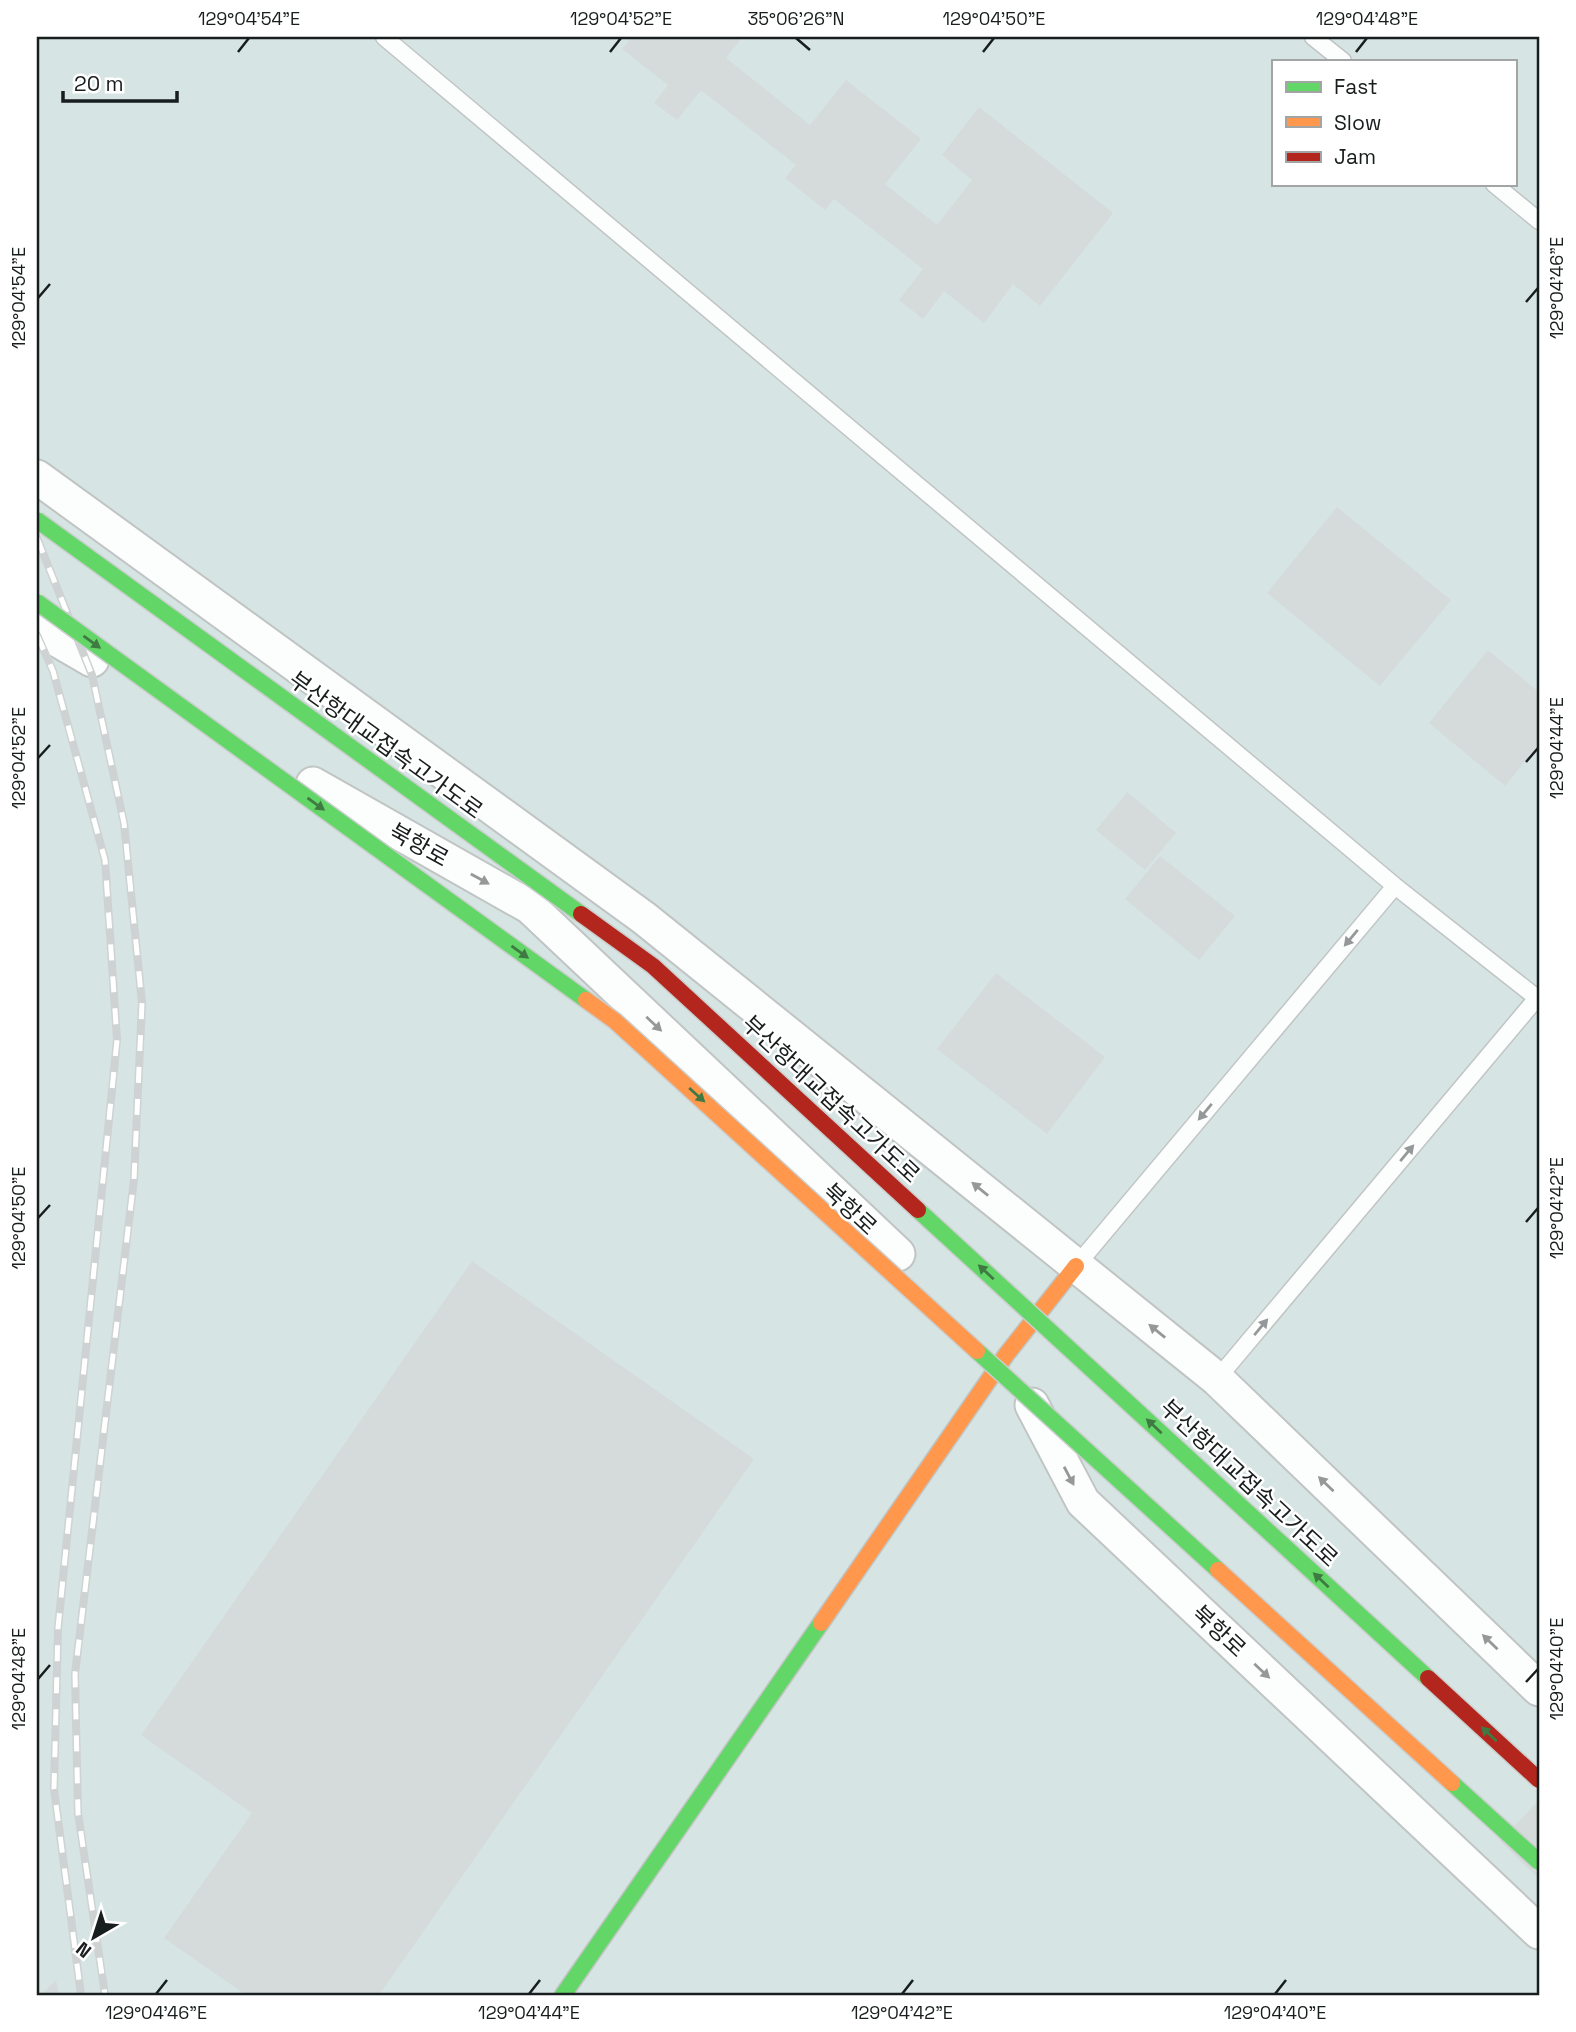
<svg xmlns="http://www.w3.org/2000/svg" width="1576" height="2032" font-family="'Space Grotesk','Noto Sans KR',sans-serif">
  <style>
    .built { fill: #d6e4e3; fill-rule: evenodd }
    .building { fill: #d5dbda }
    .lines { fill: none; stroke-linecap: round; stroke-linejoin: round }
    .lane-casing { stroke: #c0c5c4; stroke-width: 19 }
    .street-casing { stroke: #c0c5c4; stroke-width: 37 }
    .fast-casing { stroke: #c0c5c4; stroke-width: 19 }
    .slow-casing { stroke: #c0c5c4; stroke-width: 19 }
    .lane { stroke: #fcfdfd; stroke-width: 16 }
    .street { stroke: #fcfdfd; stroke-width: 33 }
    .fast { stroke: #63d668; stroke-width: 16 }
    .slow { stroke: #ff974d; stroke-width: 16 }
    .rail-casing { stroke: #cfd2d2; stroke-width: 8 }
    .rail { stroke: #fff; stroke-width: 5; stroke-dasharray: 16; stroke-linecap: butt }
    .fast-bridge-casing { stroke: #cacecd; stroke-width: 19; stroke-linecap: butt }
    .slow-bridge-casing { stroke: #cacecd; stroke-width: 19; stroke-linecap: butt }
    .jam-bridge-casing { stroke: #cacecd; stroke-width: 19; stroke-linecap: butt }
    .fast-bridge { stroke: #63d668; stroke-width: 16 }
    .slow-bridge { stroke: #ff974d; stroke-width: 16 }
    .jam-bridge { stroke: #b3261e; stroke-width: 16 }
    .oneway { fill: #3e7a42 }
    .oneway2 { fill: #959898 }
    .ticks { fill: none; stroke: #181d1d; stroke-width: 2.5 }
    .labels { text-anchor: middle; stroke-width: 5; stroke-linejoin: round; paint-order: stroke }
    .street-label { font-size: 23px; fill: #181d1d; stroke: #fff }
    .neatline { fill: none; stroke: #181d1d; stroke-width: 2.5 }
    .ticks-label { font-size: 18px; text-anchor: middle; fill: #181d1d }
  </style>
  <rect width="100%" height="100%" fill="#ecf3f2"/>
  <path class="built" d="M37 37H1539V1995H37ZM1273 61H1515V184H1273Z"/>
  <path class="building" d="M632 37H739L741 39 726 58 810 125 846 80 921 139 885 184 937 225 972 180 942 155 979 107 1113 213 1040 306 1013 284 984 323 944 291 923 319 899 300 923 269 834 199 825 210 785 178 796 165 701 90 677 120 654 103 668 85 622 49Z
    M1337 507 1451 600 1380 686 1267 593Z
    M1488 650 1539 692V744L1505 786 1429 723Z
    M1127 792 1176 833 1145 870 1096 830Z
    M1160 856 1235 916 1199 960 1125 899Z
    M996 973 1105 1057 1047 1134 937 1049Z
    M472 1261 754 1459 379 1995H246L164 1938 252 1813 141 1735Z
    M1539 1800V1879L1500 1841Z
    M56 1980 59 1995H40Z"/>
  <g class="lines">
    <defs>
      <path id="lane" d="M384 37 1395 886 1537 998 1539 995
        M1313 37 1343 61
        M1494 184 1539 221
        M1076 1266 1395 886
        M1217 1379 1537 998"/>
      <path id="street" d="M37 477 644 918 1217 1379 1539 1689
        M37 628 92 660
        M313 784 530 907 898 1254
        M1032 1405 1083 1502 1539 1932"/>
      <path id="fast" d="M563 1995 821 1623"/>
      <path id="slow" d="M821 1623 1006 1355 1076 1266"/>
    </defs>
    <use href="#lane" class="lane-casing"/>
    <use href="#street" class="street-casing"/>
    <use href="#fast" class="fast-casing"/>
    <use href="#slow" class="slow-casing"/>
    <use href="#lane" class="lane"/>
    <use href="#street" class="street"/>
    <use href="#fast" class="fast"/>
    <use href="#slow" class="slow"/>
    <defs>
      <path id="rail" d="M37 538 92 675 124 823 142 1003 134 1179 75 1674 78 1813 105 1995
        M37 635 53 671 105 860 117 1040 58 1628 54 1789 81 1995"/>
    </defs>
    <use href="#rail" class="rail-casing"/>
    <use href="#rail" class="rail"/>
    <defs>
      <path id="fast-bridge" d="M37 520 581 914
        M37 602 586 1000
        M918 1210 1428 1678
        M977 1351 1218 1570
        M1452 1783 1539 1862"/>
      <path id="slow-bridge" d="M586 1000 615 1021 977 1351
        M1218 1570 1452 1783"/>
      <path id="jam-bridge" d="M581 914 653 966 918 1210
        M1428 1678 1539 1780"/>
    </defs>
    <use href="#fast-bridge" class="fast-bridge-casing"/>
    <use href="#slow-bridge" class="slow-bridge-casing"/>
    <use href="#jam-bridge" class="jam-bridge-casing"/>
    <use href="#fast-bridge" class="fast-bridge"/>
    <use href="#slow-bridge" class="slow-bridge"/>
    <use href="#jam-bridge" class="jam-bridge"/>
  </g>
  <defs><path id="oneway-solid" d="M-6-.8H1V-3.2L6.5 0L1 3.2V.8H-6Z" transform="scale(1.75)"/></defs>
  <g class="oneway">
    <use href="#oneway-solid" transform="translate(92 642) rotate(36)"/>
    <use href="#oneway-solid" transform="translate(316 804) rotate(36)"/>
    <use href="#oneway-solid" transform="translate(520 952) rotate(36)"/>
    <use href="#oneway-solid" transform="translate(697 1095) rotate(42)"/>
    <use href="#oneway-solid" transform="translate(986 1272) rotate(-137)"/>
    <use href="#oneway-solid" transform="translate(1154 1426) rotate(-137)"/>
    <use href="#oneway-solid" transform="translate(1321 1580) rotate(-137)"/>
    <use href="#oneway-solid" transform="translate(1489 1734) rotate(-137)"/>
  </g>
  <g class="oneway2">
    <use href="#oneway-solid" transform="translate(480 879) rotate(29)"/>
    <use href="#oneway-solid" transform="translate(1351 938) rotate(130)"/>
    <use href="#oneway-solid" transform="translate(654 1024) rotate(43)"/>
    <use href="#oneway-solid" transform="translate(1205 1112) rotate(130)"/>
    <use href="#oneway-solid" transform="translate(1407 1153) rotate(-50)"/>
    <use href="#oneway-solid" transform="translate(980 1189) rotate(-141)"/>
    <use href="#oneway-solid" transform="translate(1261 1327) rotate(-50)"/>
    <use href="#oneway-solid" transform="translate(1157 1331) rotate(-141)"/>
    <use href="#oneway-solid" transform="translate(1069 1476) rotate(62)"/>
    <use href="#oneway-solid" transform="translate(1326 1484) rotate(-136)"/>
    <use href="#oneway-solid" transform="translate(1490 1642) rotate(-136)"/>
    <use href="#oneway-solid" transform="translate(1262 1671) rotate(43)"/>
  </g>
  <path class="ticks" d="M796 38 810 50M238 52 249 38M610 52 621 38M983 52 994 38M1356 52 1367 38M38 298 50 284M1526 302 1538 288M38 758 50 745M1526 762 1538 748M38 1218 50 1205M1526 1222 1538 1208M38 1679 50 1665M1526 1682 1538 1669M156 1994 167 1980M529 1994 540 1980M902 1994 913 1980M1275 1994 1286 1980"/>
  <g class="labels">
    <g class="street-label">
      <text transform="translate(386 745) rotate(36)" y="8">부산항대교접속고가도로</text>
      <text transform="translate(419 845) rotate(29)" y="8">북항로</text>
      <text transform="translate(831 1099) rotate(43)" y="8">부산항대교접속고가도로</text>
      <text transform="translate(850 1209) rotate(43)" y="8">북항로</text>
      <text transform="translate(1249 1483) rotate(43)" y="8">부산항대교접속고가도로</text>
      <text transform="translate(1219 1631) rotate(43)" y="8">북항로</text>
    </g>
  </g>
  <rect width="1576" height="2032" fill="none" stroke="#ffffff" stroke-width="77"/>
  <rect x="1272" y="60" width="245" height="126" fill="#ffffff" stroke="#a3a5a5" stroke-width="2"/>
  <rect x="1286" y="82" width="35" height="10" fill="#63d668" stroke="#a3a5a5" stroke-width="2"/>
  <text x="1334" y="94" font-size="21" fill="#181d1d">Fast</text>
  <rect x="1286" y="117" width="35" height="10" fill="#ff974d" stroke="#a3a5a5" stroke-width="2"/>
  <text x="1334" y="130" font-size="21" fill="#181d1d">Slow</text>
  <rect x="1286" y="152" width="35" height="10" fill="#b3261e" stroke="#a3a5a5" stroke-width="2"/>
  <text x="1334" y="164" font-size="21" fill="#181d1d">Jam</text>
  <g transform="translate(94 1937) rotate(219)" stroke="#ffffff" stroke-width="5" paint-order="stroke">
  <path d="M0-5L12 26L0 18L-12 26Z" fill="#181d1d"/>
  <text y="-10" font-size="19" font-weight="bold" text-anchor="middle" fill="#181d1d">N</text>
  </g>
  <path d="M63 91v10h114v-10" fill="none" stroke="#181d1d" stroke-width="3.5"/>
  <text x="74" y="91" font-size="21" fill="#181d1d" stroke="#ffffff" stroke-width="5" paint-order="stroke">20 m</text>
  <rect x="38" y="38" width="1500" height="1956" class="neatline"/>
  <g class="ticks-label">
    <text x="249" y="25">129°04'54"E</text>
    <text x="621" y="25">129°04'52"E</text>
    <text x="796" y="25">35°06'26"N</text>
    <text x="994" y="25">129°04'50"E</text>
    <text x="1367" y="25">129°04'48"E</text>
    <text transform="translate(1557 288) rotate(-90)" y="6">129°04'46"E</text>
    <text transform="translate(19 298) rotate(-90)" y="6">129°04'54"E</text>
    <text transform="translate(1557 748) rotate(-90)" y="6">129°04'44"E</text>
    <text transform="translate(19 758) rotate(-90)" y="6">129°04'52"E</text>
    <text transform="translate(1557 1208) rotate(-90)" y="6">129°04'42"E</text>
    <text transform="translate(19 1218) rotate(-90)" y="6">129°04'50"E</text>
    <text transform="translate(1557 1669) rotate(-90)" y="6">129°04'40"E</text>
    <text transform="translate(19 1679) rotate(-90)" y="6">129°04'48"E</text>
    <text x="156" y="2019">129°04'46"E</text>
    <text x="529" y="2019">129°04'44"E</text>
    <text x="902" y="2019">129°04'42"E</text>
    <text x="1275" y="2019">129°04'40"E</text>
  </g>
</svg>
